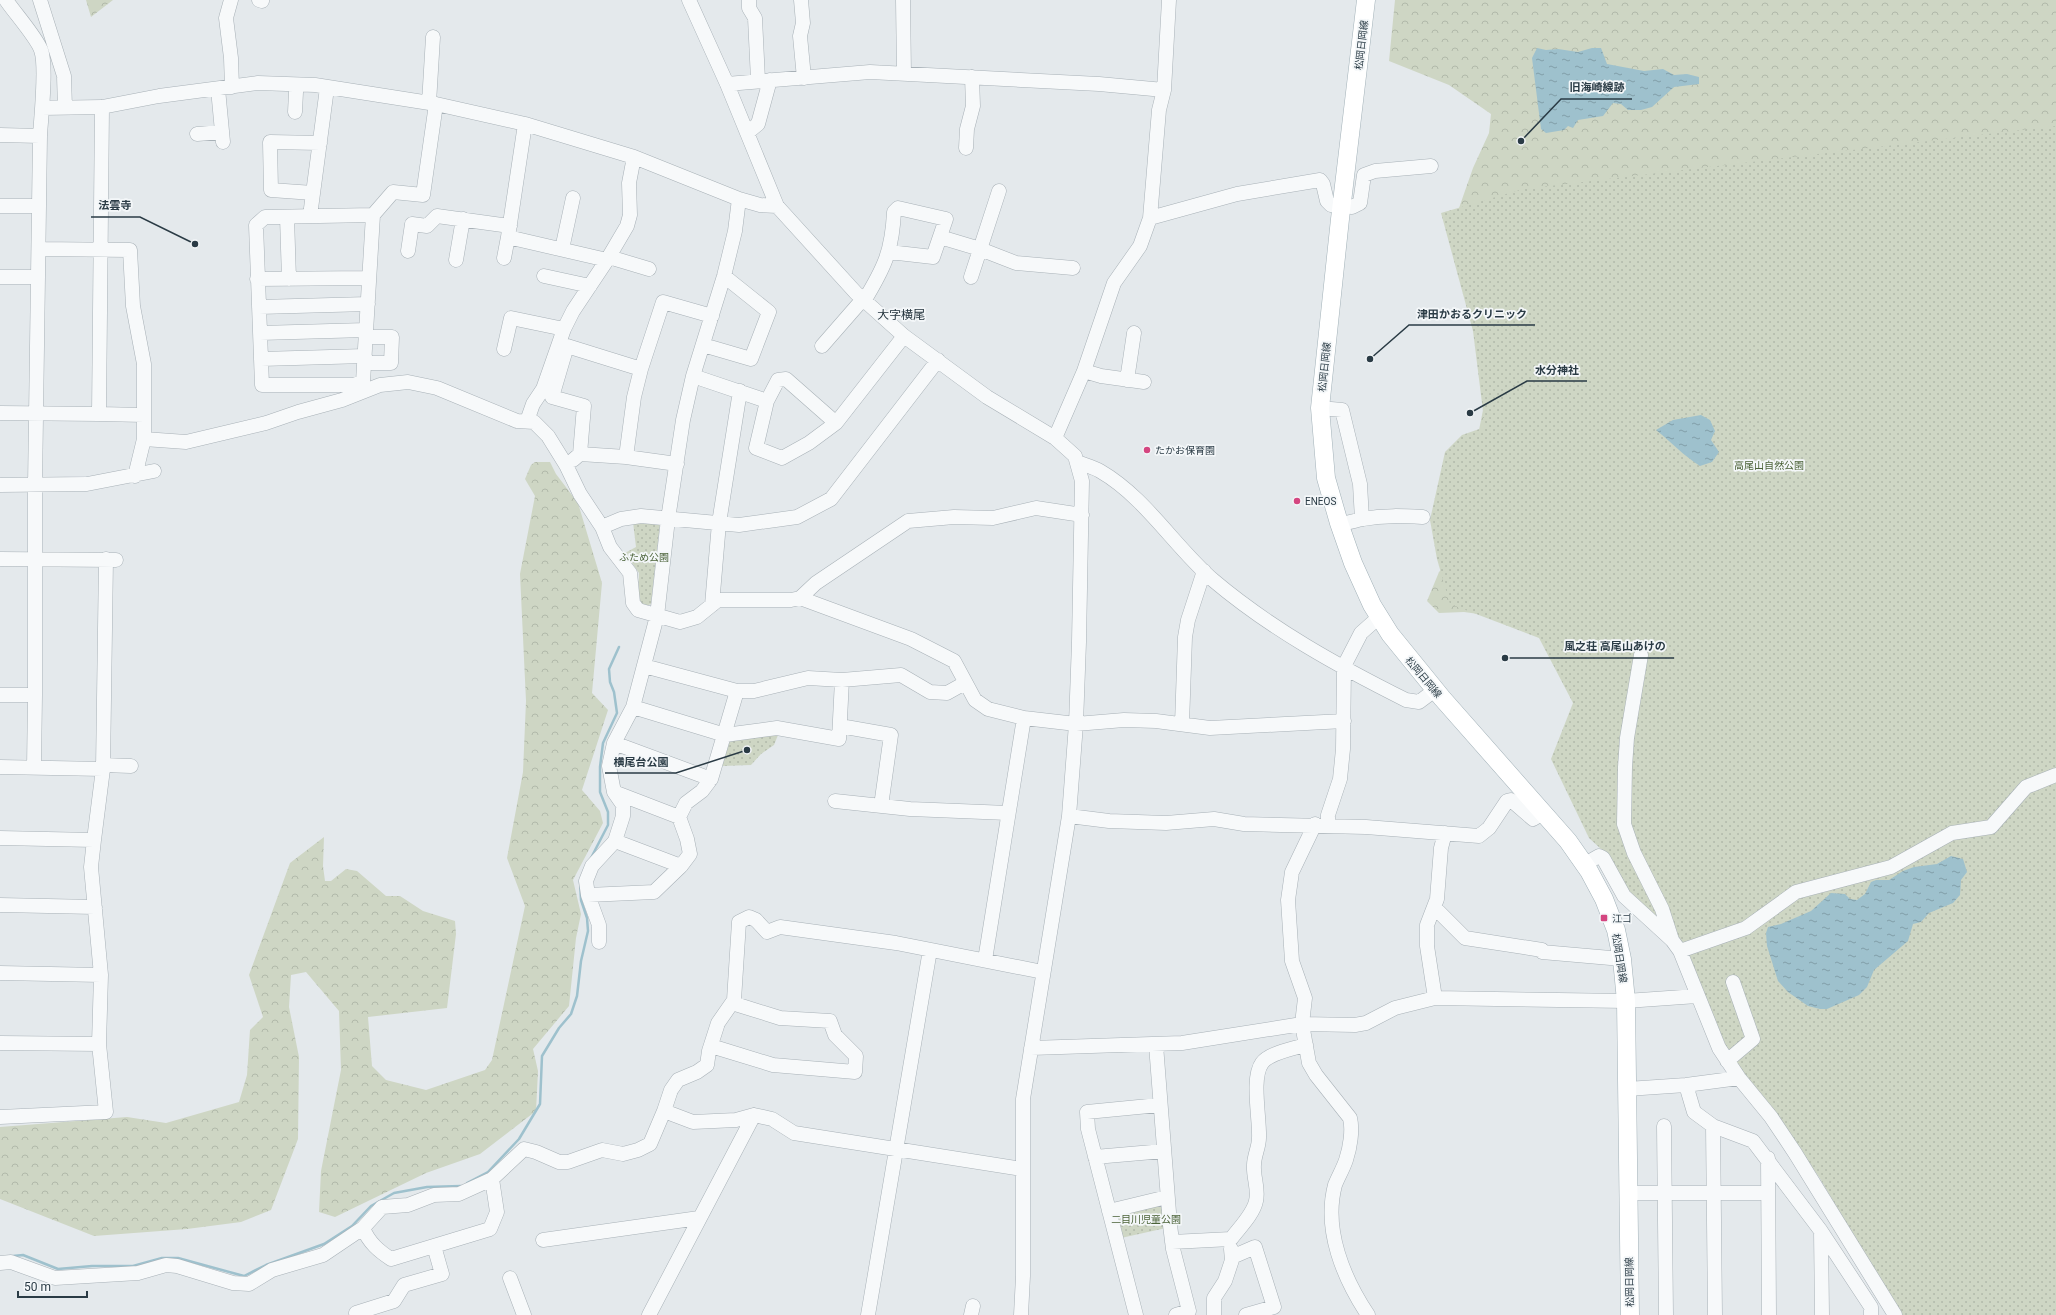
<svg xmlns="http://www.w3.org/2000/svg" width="2056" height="1315" font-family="Roboto,'Noto Sans JP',sans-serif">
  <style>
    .forest { fill: url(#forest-crowns) }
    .park { fill: url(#park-dots) }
    .water { fill: url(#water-ripples) }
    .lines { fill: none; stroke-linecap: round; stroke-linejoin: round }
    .stream { stroke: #9ec1cd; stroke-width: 2.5 }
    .minor-casing { stroke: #a8b1b7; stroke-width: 15 }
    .major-casing { stroke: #a2b1b8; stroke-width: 19 }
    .minor { stroke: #f7f9fa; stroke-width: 14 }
    .major { stroke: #fff; stroke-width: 18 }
    .poi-dot { fill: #d44680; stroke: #f4f7f9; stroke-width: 1.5 }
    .labels { text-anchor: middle; stroke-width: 3.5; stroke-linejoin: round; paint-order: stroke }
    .street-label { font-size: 10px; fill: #2a3b45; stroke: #f4f7f9 }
    .poi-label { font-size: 10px; fill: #2a3b45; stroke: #f4f7f9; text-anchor: start }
    .park-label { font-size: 10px; fill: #4a6237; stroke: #f4f7f9 }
    .quarter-label { font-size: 12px; fill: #1c2c36; stroke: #f4f7f9 }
    .leader { fill: none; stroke: #2a3b45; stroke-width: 1.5 }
    .callout-dot { fill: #2a3b45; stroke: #f4f7f9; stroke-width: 1.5 }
    .callout-label { font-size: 11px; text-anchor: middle; font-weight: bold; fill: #2a3b45; stroke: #f4f7f9; stroke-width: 3.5; stroke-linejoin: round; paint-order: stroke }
  </style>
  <defs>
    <pattern id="forest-crowns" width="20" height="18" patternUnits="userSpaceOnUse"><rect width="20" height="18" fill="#ced6c4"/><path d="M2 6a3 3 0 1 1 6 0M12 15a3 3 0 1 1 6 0" fill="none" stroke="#b1b9aa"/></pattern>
    <pattern id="park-dots" width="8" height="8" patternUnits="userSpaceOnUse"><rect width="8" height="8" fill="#ced6c4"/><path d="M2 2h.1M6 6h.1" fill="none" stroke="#b1b9aa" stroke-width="1.8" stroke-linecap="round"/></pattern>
    <pattern id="water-ripples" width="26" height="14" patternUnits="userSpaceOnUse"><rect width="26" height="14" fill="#9ec1cd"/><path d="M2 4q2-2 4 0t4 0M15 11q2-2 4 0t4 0" fill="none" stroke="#819ea8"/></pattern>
  </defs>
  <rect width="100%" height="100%" fill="#e4e9ec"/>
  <path class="forest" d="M86 0H113L91 17Z
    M1395 0H2056V761L1886 769 1493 616 1464 612 1439 613 1427 601 1439 572 1454 555 1484 405 1490 367 1452 228 1473 168 1489 133 1491 114 1449 85 1389 61Z
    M535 462H550L556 474 578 503 602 583 592 693 608 710 582 790 600 811 603 823 573 880 581 914 576 938 569 1006 533 1049 538 1071 536 1111 480 1154 426 1173 335 1217 319 1212 321 1171 341 1070 339 1011 306 972 291 975 289 1007 299 1057 298 1139 271 1210 241 1222 187 1229 94 1236 0 1199V1127L127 1117 166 1123 239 1102 247 1075 250 1030 263 1017 249 975 290 863 324 837 323 866 325 881H331L346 869 357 871 386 896H400L423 911 455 921 456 934 447 1008 368 1017 372 1066 386 1080 426 1090 485 1070 492 1060 525 906 507 858 523 772 526 701 520 574 535 496 525 479 531 465Z"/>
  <path class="park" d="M2056 126V1315H1900L1819 1177 1729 1053 1688 957 1626 892 1612 859 1589 838 1551 759 1573 703 1539 638 1450 604 1437 559 1430 520 1445 452 1462 435 1485 427 1473 331 1441 213 1523 189Z
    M633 522 660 524 651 604 646 606 640 602 638 595 639 573 625 553 636 547Z
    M778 735 774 745 761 754 751 765 722 766 727 744 734 739Z
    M1161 1202 1166 1228 1121 1238 1116 1212Z"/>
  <path class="water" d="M1537 48 1546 50 1558 49 1578 52 1592 48H1601L1607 64 1644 71 1663 69 1674 75 1687 74 1699 77V84L1674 87 1652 107 1641 110H1628L1621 104 1613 103 1603 116 1578 120 1573 128 1568 126 1564 130 1546 133 1541 129 1532 58Z
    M1701 415 1710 420 1715 431 1711 440 1719 452 1712 462 1700 466C1684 456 1671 442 1656 430L1673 420Z
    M1951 856 1963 859 1967 872 1961 880 1960 895 1953 903 1929 913 1921 922 1913 924 1908 941 1874 970 1867 987 1859 995 1827 1009H1820L1808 1006 1788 992 1778 981 1767 946 1766 933 1768 927 1781 924 1811 911 1831 893 1845 894 1850 899 1857 900 1865 894 1871 882 1876 880H1889L1903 871 1914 867 1937 864Z"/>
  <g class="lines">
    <path class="stream" d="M591 858 608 825V812L600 792V767L603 743 617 713 614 692 610 682 609 669 619 647
      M467 1183 488 1172 519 1139 540 1104 542 1056 559 1028 571 1014 577 996 581 961 588 931 587 918 581 900 580 881
      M13 1256 23 1255 58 1269 92 1266H133L162 1258H178L244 1276 266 1265 324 1244 352 1226 371 1206 394 1193 427 1187 461 1186"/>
    <defs>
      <path id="minor" d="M40 0 64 76 65 108
        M231 0 226 18 231 58 232 87
        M259 0 262 1
        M689 0 727 84 777 206 856 293 904 336 987 397 1055 438 1075 456 1082 481 1079 642 1076 724 1069 816 1023 1099V1276L1021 1315
        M749 0V8L755 18 758 80
        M801 0 803 23 800 36 804 78
        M903 0 904 74
        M727 84 870 72 1099 84 1164 90
        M218 89 223 142
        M429 103 433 37
        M42 108 102 107 159 96 258 83 315 85 436 104 525 124 634 157 739 199 760 205 777 206
        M295 112 296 92
        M525 124 508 237 607 260
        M747 133 758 124 770 80
        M197 134 222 132
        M0 135 40 136C41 117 47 66 41 50 37 38 14 12 6 0
        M966 148 967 129 973 106 972 77
        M313 193 271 190 270 142 320 143
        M0 206H39
        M373 215 265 217 256 225 262 385H353L363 382 373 215 393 192 423 195 436 104
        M310 216 327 88
        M287 217 289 279
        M1150 218 1237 194 1320 180 1323 184 1327 201 1331 205 1352 207 1360 203 1364 175 1375 171 1431 166
        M940 237 980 249 1016 263 1073 268
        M39 249 130 250 133 306 144 364V415
        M562 249 573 198
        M408 251 412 224 427 226 437 216 510 226
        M609 257 649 269
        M504 258 508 237
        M456 260 463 219
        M544 276 590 286
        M0 277H38
        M971 277 999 191
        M257 279 369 278
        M864 301C884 268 892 252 894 212L898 208 946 219 933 257 889 252
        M259 307 368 304
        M260 333 366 330
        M703 345 751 359 769 312 724 276
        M822 346 863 299
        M504 349 511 318 564 329
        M261 359 365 356
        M364 363H391L392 337H366
        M1084 371 1101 376 1144 382
        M693 376 767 401
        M1127 380 1134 333
        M1320 408 1342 410 1360 484 1362 519
        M0 413 99 414 102 107
        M99 414 144 415V439L135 476
        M527 421 533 404 543 389 564 329 573 311 607 260 627 226 630 215 629 183 634 157
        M836 423 786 379 778 380 767 401 756 448 782 458 809 443 836 423 904 336
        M1055 438 1084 371 1114 283 1140 246 1150 218 1159 110 1164 90 1169 0
        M144 439 186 442 266 423 298 412 342 400 380 385 408 382 437 388 517 421 534 422 548 436 566 465 580 494 602 527 610 547 630 573 633 603 638 610 680 622 697 617 718 600H791L800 598 816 583 908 521 954 517 993 518 1036 508 1082 515
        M580 454 584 406 552 397 567 346 641 369
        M626 457 634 397 641 369 663 302 712 316
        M573 460 580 454 626 457 677 464
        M1077 462C1084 465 1093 467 1100 471 1145 497 1174 546 1213 580 1271 629 1338 666 1406 700L1419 702 1435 690
        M0 485 87 484 154 471
        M1339 523C1348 524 1355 520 1363 519 1384 515 1403 516 1423 517
        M602 527 621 519 641 516 739 525 797 517 831 499 938 360
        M0 559 116 560
        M800 598 911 639 954 661 975 700 988 709 1024 718 1076 724 1124 720 1156 721 1210 728 1344 721
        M712 605 719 523 740 391
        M1641 655 1627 738 1625 767 1624 824 1634 853 1662 909 1672 940
        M644 666 737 691H754L808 678 842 680 901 675 930 692 947 693 965 683
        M0 695H35V486L40 136
        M633 707 725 735 777 728 839 739 842 680
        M1182 724 1185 637 1188 620 1204 571
        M840 726 891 735 881 806
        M614 743 711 779
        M103 765 131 766
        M0 767 103 769
        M34 768 35 695
        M614 792 679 817
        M835 801 910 809 1008 813
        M1069 816 1109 821 1166 823 1214 819 1244 824 1366 827 1479 836 1489 828 1507 801 1511 800 1533 819 1543 813
        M1315 824 1292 872 1288 900 1292 961 1305 998 1302 1024 1309 1063 1316 1075 1350 1118C1353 1130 1350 1148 1346 1160 1343 1169 1338 1177 1335 1185 1323 1230 1344 1279 1368 1315
        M1328 825V815L1340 779 1343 749 1344 666 1361 633 1379 617
        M0 838 94 840 91 867 101 975 99 1044 106 1112 0 1117
        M94 840 103 769 106 559
        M615 841 681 866
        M1585 864 1599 856 1603 858 1624 896 1672 940 1680 951 1719 1048 1739 1078 1771 1117 1795 1153 1895 1315
        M588 895 586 881 592 866 615 841 623 816V805L614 792 609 766 614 743 633 707 657 616 668 519 683 420 693 376 724 276 735 231 739 199
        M0 905 95 907
        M1434 907 1465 938 1542 950V952L1622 959
        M599 942V925L588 895 654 892 681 866 690 854 687 839 679 817 686 803 702 791 711 779 737 691
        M1680 951 1746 928 1796 892 1891 867 1952 833 1991 827 2026 787 2056 775
        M985 960 1024 718
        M0 973 101 975
        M1435 998 1427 946V925L1437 899 1441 848 1445 833
        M0 1043 99 1044
        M1156 1045 1170 1225 1173 1249 1189 1311 1176 1315
        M711 1046 773 1065 855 1072 856 1056 835 1035 830 1021 780 1018 732 1003
        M1031 1048 1182 1043 1302 1024 1355 1025 1366 1023 1395 1008 1435 998 1626 1001 1697 996
        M1727 1061 1753 1039 1733 982
        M1686 1085 1694 1112 1713 1126 1753 1141 1821 1231 1871 1307V1315
        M1627 1089 1686 1085 1739 1078
        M664 1111 693 1122 736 1120 754 1115 772 1119 794 1133 1022 1169
        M1664 1126 1666 1315
        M1713 1126 1715 1315
        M1095 1157 1164 1151
        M1768 1158 1769 1315
        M1628 1193H1768
        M1109 1211 1167 1197
        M363 1228C369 1243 379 1251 391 1259L490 1229 497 1212 492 1179
        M1821 1231 1822 1315
        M543 1240 699 1218
        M1172 1242 1231 1239C1239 1228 1253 1215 1256 1201 1259 1189 1253 1177 1254 1165 1254 1156 1259 1147 1259 1138 1260 1119 1251 1078 1262 1063 1269 1053 1295 1048 1306 1045
        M1232 1257 1255 1247 1274 1307 1246 1315
        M0 1263 11 1262 55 1278 138 1273 166 1265 177 1266 233 1283 249 1284 272 1270 323 1255 363 1228 382 1207 408 1205 434 1195 459 1194 492 1179 524 1149 536 1152 559 1162H568L602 1150 623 1154 638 1150 650 1144 664 1111 671 1090 678 1080 697 1072 707 1065 709 1051 718 1023 734 1000 739 922 749 917 756 920 767 932 780 927 896 943 1043 972
        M510 1278 524 1315
        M356 1313 394 1301 404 1285 442 1274 434 1246
        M649 1315 754 1115
        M868 1315 930 950
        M971 1315 973 1306
        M1136 1315 1088 1129 1087 1112 1159 1105
        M1214 1315V1298L1225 1281 1232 1260 1231 1249"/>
      <path id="major" d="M1366 0 1340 219 1320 408 1326 478 1339 523 1353 563 1372 605 1390 634 1442 698 1568 841 1589 871 1604 899 1616 930 1622 959 1626 1001 1630 1315"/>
    </defs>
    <use href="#minor" class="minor-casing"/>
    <use href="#major" class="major-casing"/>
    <use href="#minor" class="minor"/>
    <use href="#major" class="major"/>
  </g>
  <g class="poi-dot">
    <circle cx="1147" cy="450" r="4"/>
    <circle cx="1297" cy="501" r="4"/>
    <rect x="1600" y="914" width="8" height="8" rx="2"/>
  </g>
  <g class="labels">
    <g class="street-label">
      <text transform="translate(1361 45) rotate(-83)" y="4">松岡日岡線</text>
      <text transform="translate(1324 367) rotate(-84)" y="4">松岡日岡線</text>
      <text transform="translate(1424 677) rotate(50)" y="4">松岡日岡線</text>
      <text transform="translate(1620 958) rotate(81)" y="4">松岡日岡線</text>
      <text transform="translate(1629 1282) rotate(-91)" y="4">松岡日岡線</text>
    </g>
    <g class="poi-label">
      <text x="1155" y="454">たかお保育園</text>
      <text x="1305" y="505">ENEOS</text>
      <text x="1612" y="922">江ゴ</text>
    </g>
    <g class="park-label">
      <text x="1769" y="469">高尾山自然公園</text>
      <text x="644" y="561">ふため公園</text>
      <text x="1146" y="1223">二目川児童公園</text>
    </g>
    <g class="quarter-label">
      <text x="901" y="319">大字横尾</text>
    </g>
  </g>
  <path class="leader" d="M1521 141L1561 99H1632M195 244L140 217H91M1370 359L1409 325H1535M1470 413L1527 381H1587M1505 658L1556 658H1674M747 750L676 773H605"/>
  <g class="callout-dot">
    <circle cx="1521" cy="141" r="4"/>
    <circle cx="195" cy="244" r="4"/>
    <circle cx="1370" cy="359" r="4"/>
    <circle cx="1470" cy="413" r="4"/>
    <circle cx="1505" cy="658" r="4"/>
    <circle cx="747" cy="750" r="4"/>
  </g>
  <g class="callout-label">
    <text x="1597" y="91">旧海崎線跡</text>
    <text x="115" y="209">法雲寺</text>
    <text x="1472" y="318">津田かおるクリニック</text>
    <text x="1557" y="374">水分神社</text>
    <text x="1615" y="650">風之荘 高尾山あけの</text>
    <text x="641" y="766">横尾台公園</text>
  </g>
  <path d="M18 1291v6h69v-6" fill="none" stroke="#2a3b45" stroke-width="2"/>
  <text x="24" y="1291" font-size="12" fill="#2a3b45" stroke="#f4f7f9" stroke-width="3" paint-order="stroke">50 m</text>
</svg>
